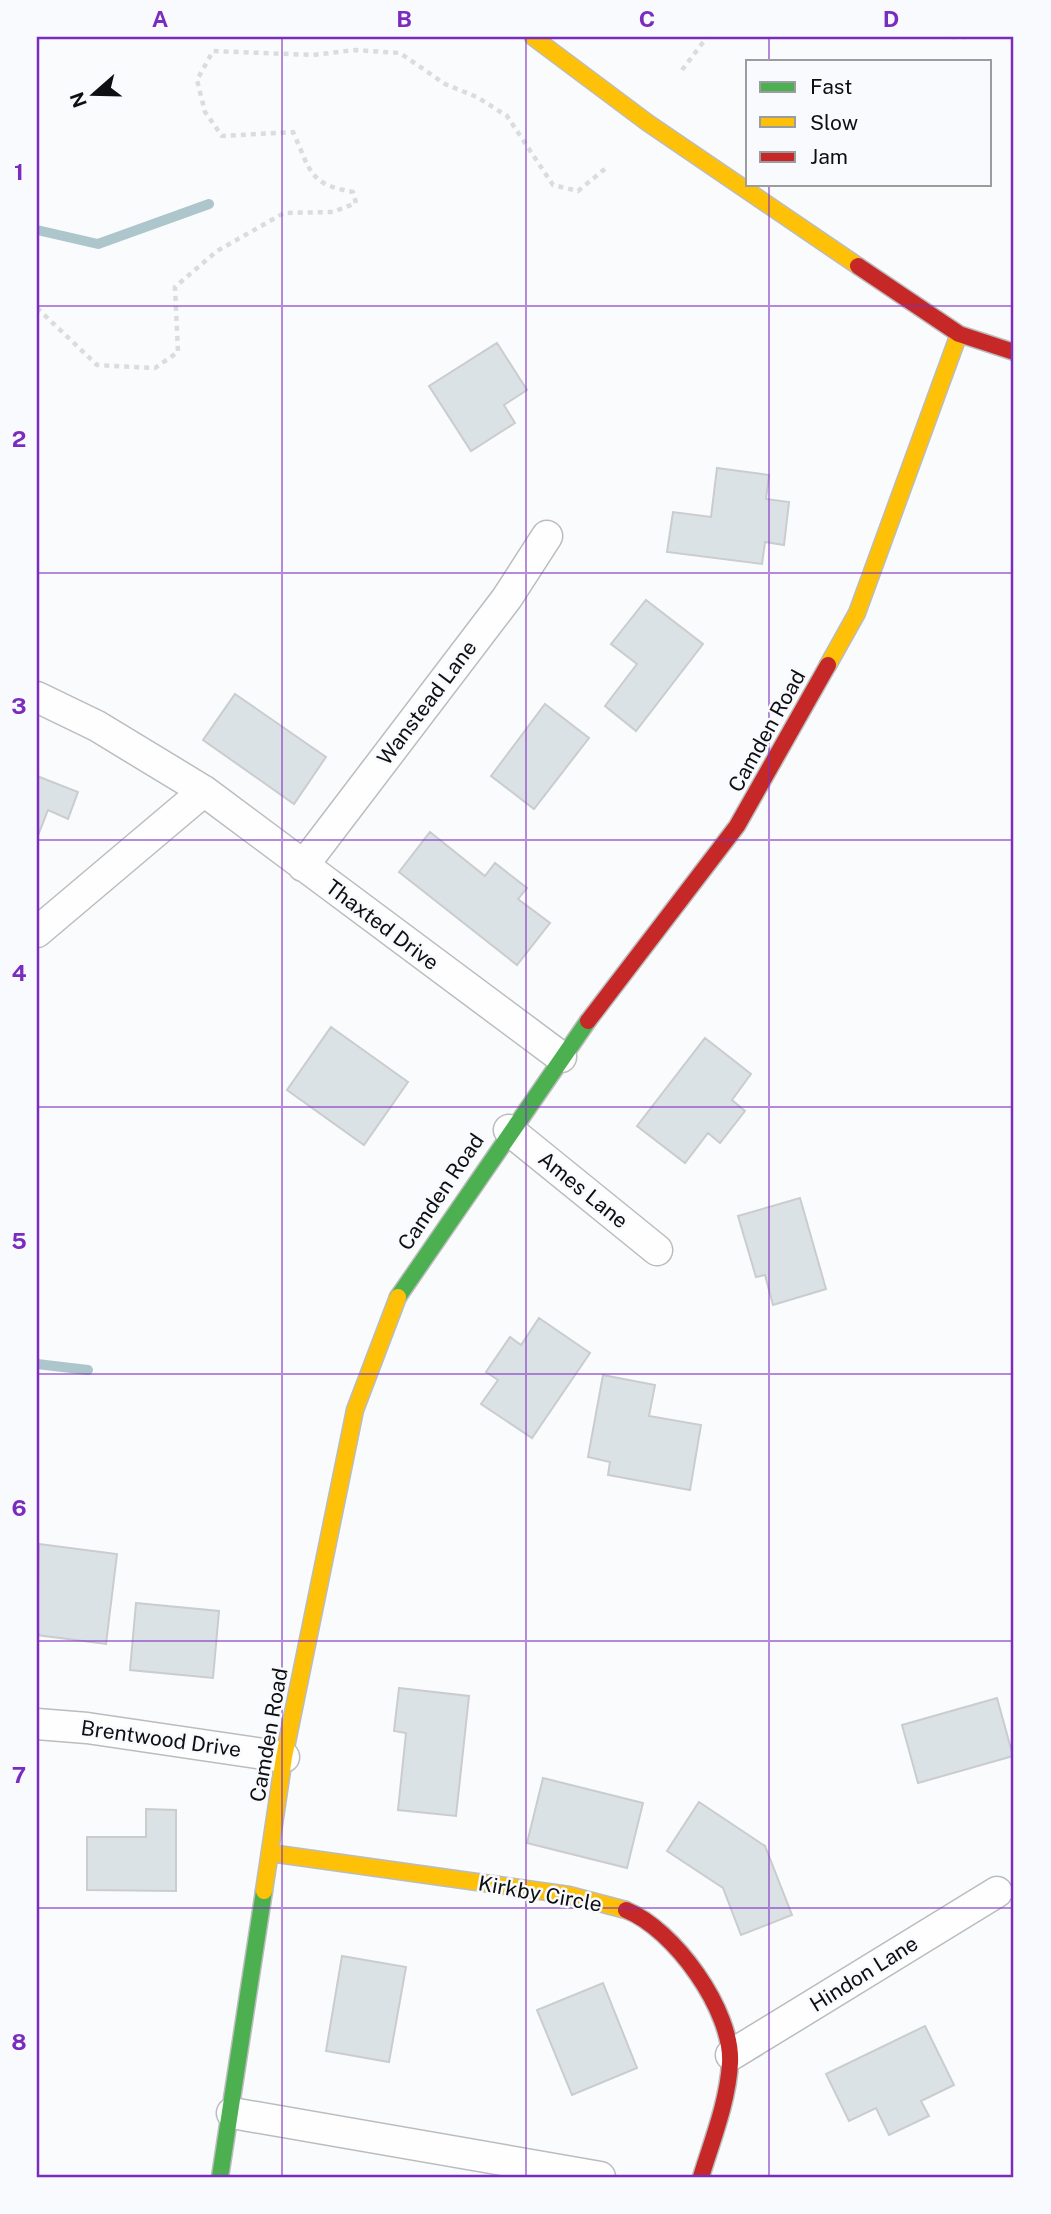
<svg xmlns="http://www.w3.org/2000/svg" width="1051" height="2214" font-family="'Public Sans',sans-serif">
  <style>
    .lines { fill: none; stroke-linecap: round; stroke-linejoin: round }
    .stream { stroke: #acc6cb; stroke-width: 10 }
    .building { fill: #dbe2e6; stroke: #caccce; stroke-width: 2 }
    .street-casing { stroke: #bbbcbe; stroke-width: 33 }
    .fast-casing { stroke: #bbbcbe; stroke-width: 19 }
    .slow-casing { stroke: #bbbcbe; stroke-width: 19 }
    .jam-casing { stroke: #bbbcbe; stroke-width: 19 }
    .path { stroke: #dbdcdc; stroke-width: 4.5; stroke-dasharray: 5 5; stroke-linecap: butt }
    .street { stroke: #fefeff; stroke-width: 30 }
    .fast { stroke: #4caf50; stroke-width: 16 }
    .slow { stroke: #ffc107; stroke-width: 16 }
    .jam { stroke: #c62828; stroke-width: 16 }
    .grid { fill: none; stroke: #7b2cbf; stroke-width: 2; stroke-opacity: 0.55 }
    .labels { text-anchor: middle; stroke-width: 5; stroke-linejoin: round; paint-order: stroke }
    .street-label { font-size: 21px; fill: #0e0f11; stroke: #f8fafe }
    .neatline { fill: none; stroke: #7b2cbf; stroke-width: 2.5 }
    .grid-label { font-size: 23px; text-anchor: middle; font-weight: bold; fill: #7b2cbf }
  </style>
  <rect width="100%" height="100%" fill="#f9fbfd"/>
  <g class="lines">
    <path class="stream" d="M37 230 98 244 209 204
      M37 1364 88 1370"/>
  </g>
  <path class="building" d="M497 343 527 390 504 405 515 423 471 451 429 386Z
    M717 468 769 475 766 499 789 502 784 545 765 542 762 564 667 552 673 512 711 517Z
    M646 600 703 644 636 731 605 706 637 664 611 644Z
    M235 694 326 757 294 804 203 740Z
    M545 704 589 738 534 809 491 776Z
    M37 776 78 792 68 819 48 810 37 838Z
    M430 832 485 876 495 863 527 888 518 899 550 923 517 965 399 872Z
    M331 1027 408 1082 364 1145 287 1090Z
    M705 1038 751 1074 732 1100 745 1111 720 1143 708 1133 685 1163 637 1126Z
    M800 1198 826 1289 773 1305 765 1275 756 1277 738 1216Z
    M539 1318 590 1353 532 1438 481 1404 498 1380 486 1372 510 1337 521 1345Z
    M603 1375 655 1385 649 1416 701 1425 690 1490 608 1475 610 1462 588 1457Z
    M39 1544 117 1554 106 1644 37 1635Z
    M136 1603 219 1611 213 1678 130 1670Z
    M399 1688 469 1696 456 1816 398 1810 406 1733 394 1731Z
    M997 1698 1013 1756 918 1783 902 1725Z
    M543 1778 643 1803 627 1868 527 1843Z
    M699 1802 765 1846 792 1915 741 1935 723 1888 667 1851Z
    M146 1809 176 1810V1891L87 1890V1837H146Z
    M342 1956 406 1967 389 2062 326 2051Z
    M603 1983 637 2068 572 2095 537 2010Z
    M925 2026 954 2085 921 2101 929 2116 889 2135 876 2108 849 2121 826 2074Z"/>
  <g class="lines">
    <defs>
      <path id="street" d="M37 697 97 726 204 791 561 1057
        M303 866 507 598 547 536
        M37 932 204 791
        M509 1130 657 1250
        M37 1724 87 1728 284 1757
        M731 2055 997 1892
        M232 2113 600 2177"/>
      <path id="fast" d="M398 1297 588 1021
        M220 2177 264 1891"/>
      <path id="slow" d="M533 37 648 123 858 266
        M828 665 857 613 959 334
        M270 1853 569 1895 626 1910
        M264 1891 284 1757 355 1410 398 1297"/>
      <path id="jam" d="M858 266 959 334 1014 352
        M588 1021 737 826 828 665
        M626 1910C674 1929 733 2011 730 2063 728 2101 712 2141 701 2177"/>
    </defs>
    <use href="#street" class="street-casing"/>
    <use href="#fast" class="fast-casing"/>
    <use href="#slow" class="slow-casing"/>
    <use href="#jam" class="jam-casing"/>
    <path class="path" d="M951 37H970
      M682 70 707 37
      M37 308 97 365 155 368 178 352 175 287 217 251 284 213 333 212 356 203 353 192C308 184 311 171 293 132L222 136 205 112 197 80 213 51 313 55 355 50 400 53 445 84 477 97 507 116 553 185 578 191 606 168"/>
    <use href="#street" class="street"/>
    <use href="#fast" class="fast"/>
    <use href="#slow" class="slow"/>
    <use href="#jam" class="jam"/>
  </g>
  <path class="grid" d="M282 37V2177M526 37V2177M769 37V61M769 184V2177M37 306H1014M37 573H1014M37 840H1014M37 1107H1014M37 1374H1014M37 1641H1014M37 1908H1014"/>
  <g class="labels">
    <g class="street-label">
      <text transform="translate(427 703) rotate(-53)" y="7">Wanstead Lane</text>
      <text transform="translate(767 731) rotate(-61)" y="7">Camden Road</text>
      <text transform="translate(382 925) rotate(37)" y="7">Thaxted Drive</text>
      <text transform="translate(583 1190) rotate(39)" y="7">Ames Lane</text>
      <text transform="translate(441 1192) rotate(-56)" y="7">Camden Road</text>
      <text transform="translate(269 1735) rotate(-80)" y="7">Camden Road</text>
      <text transform="translate(161 1739) rotate(8)" y="7">Brentwood Drive</text>
      <text transform="translate(540 1894) rotate(10)" y="7">Kirkby Circle</text>
      <text transform="translate(864 1974) rotate(-32)" y="7">Hindon Lane</text>
    </g>
  </g>
  <rect width="1051" height="2214" fill="none" stroke="#f8fafe" stroke-width="77"/>
  <rect x="746" y="60" width="245" height="126" fill="#f8fafe" stroke="#9a9c9f" stroke-width="2"/>
  <rect x="760" y="82" width="35" height="10" fill="#4caf50" stroke="#9a9c9f" stroke-width="2"/>
  <text x="810" y="94" font-size="21" fill="#0e0f11">Fast</text>
  <rect x="760" y="117" width="35" height="10" fill="#ffc107" stroke="#9a9c9f" stroke-width="2"/>
  <text x="810" y="130" font-size="21" fill="#0e0f11">Slow</text>
  <rect x="760" y="152" width="35" height="10" fill="#c62828" stroke="#9a9c9f" stroke-width="2"/>
  <text x="810" y="164" font-size="21" fill="#0e0f11">Jam</text>
  <g transform="translate(94 94) rotate(250)" stroke="#f8fafe" stroke-width="5" paint-order="stroke">
  <path d="M0-5L12 26L0 18L-12 26Z" fill="#0e0f11"/>
  <text y="-10" font-size="19" font-weight="bold" text-anchor="middle" fill="#0e0f11">N</text>
  </g>
  <rect x="38" y="38" width="974" height="2138" class="neatline"/>
  <g class="grid-label">
    <text x="160" y="27">A</text>
    <text x="404" y="27">B</text>
    <text x="647" y="27">C</text>
    <text x="891" y="27">D</text>
    <text x="19" y="180">1</text>
    <text x="19" y="447">2</text>
    <text x="19" y="714">3</text>
    <text x="19" y="981">4</text>
    <text x="19" y="1249">5</text>
    <text x="19" y="1516">6</text>
    <text x="19" y="1783">7</text>
    <text x="19" y="2050">8</text>
  </g>
</svg>
